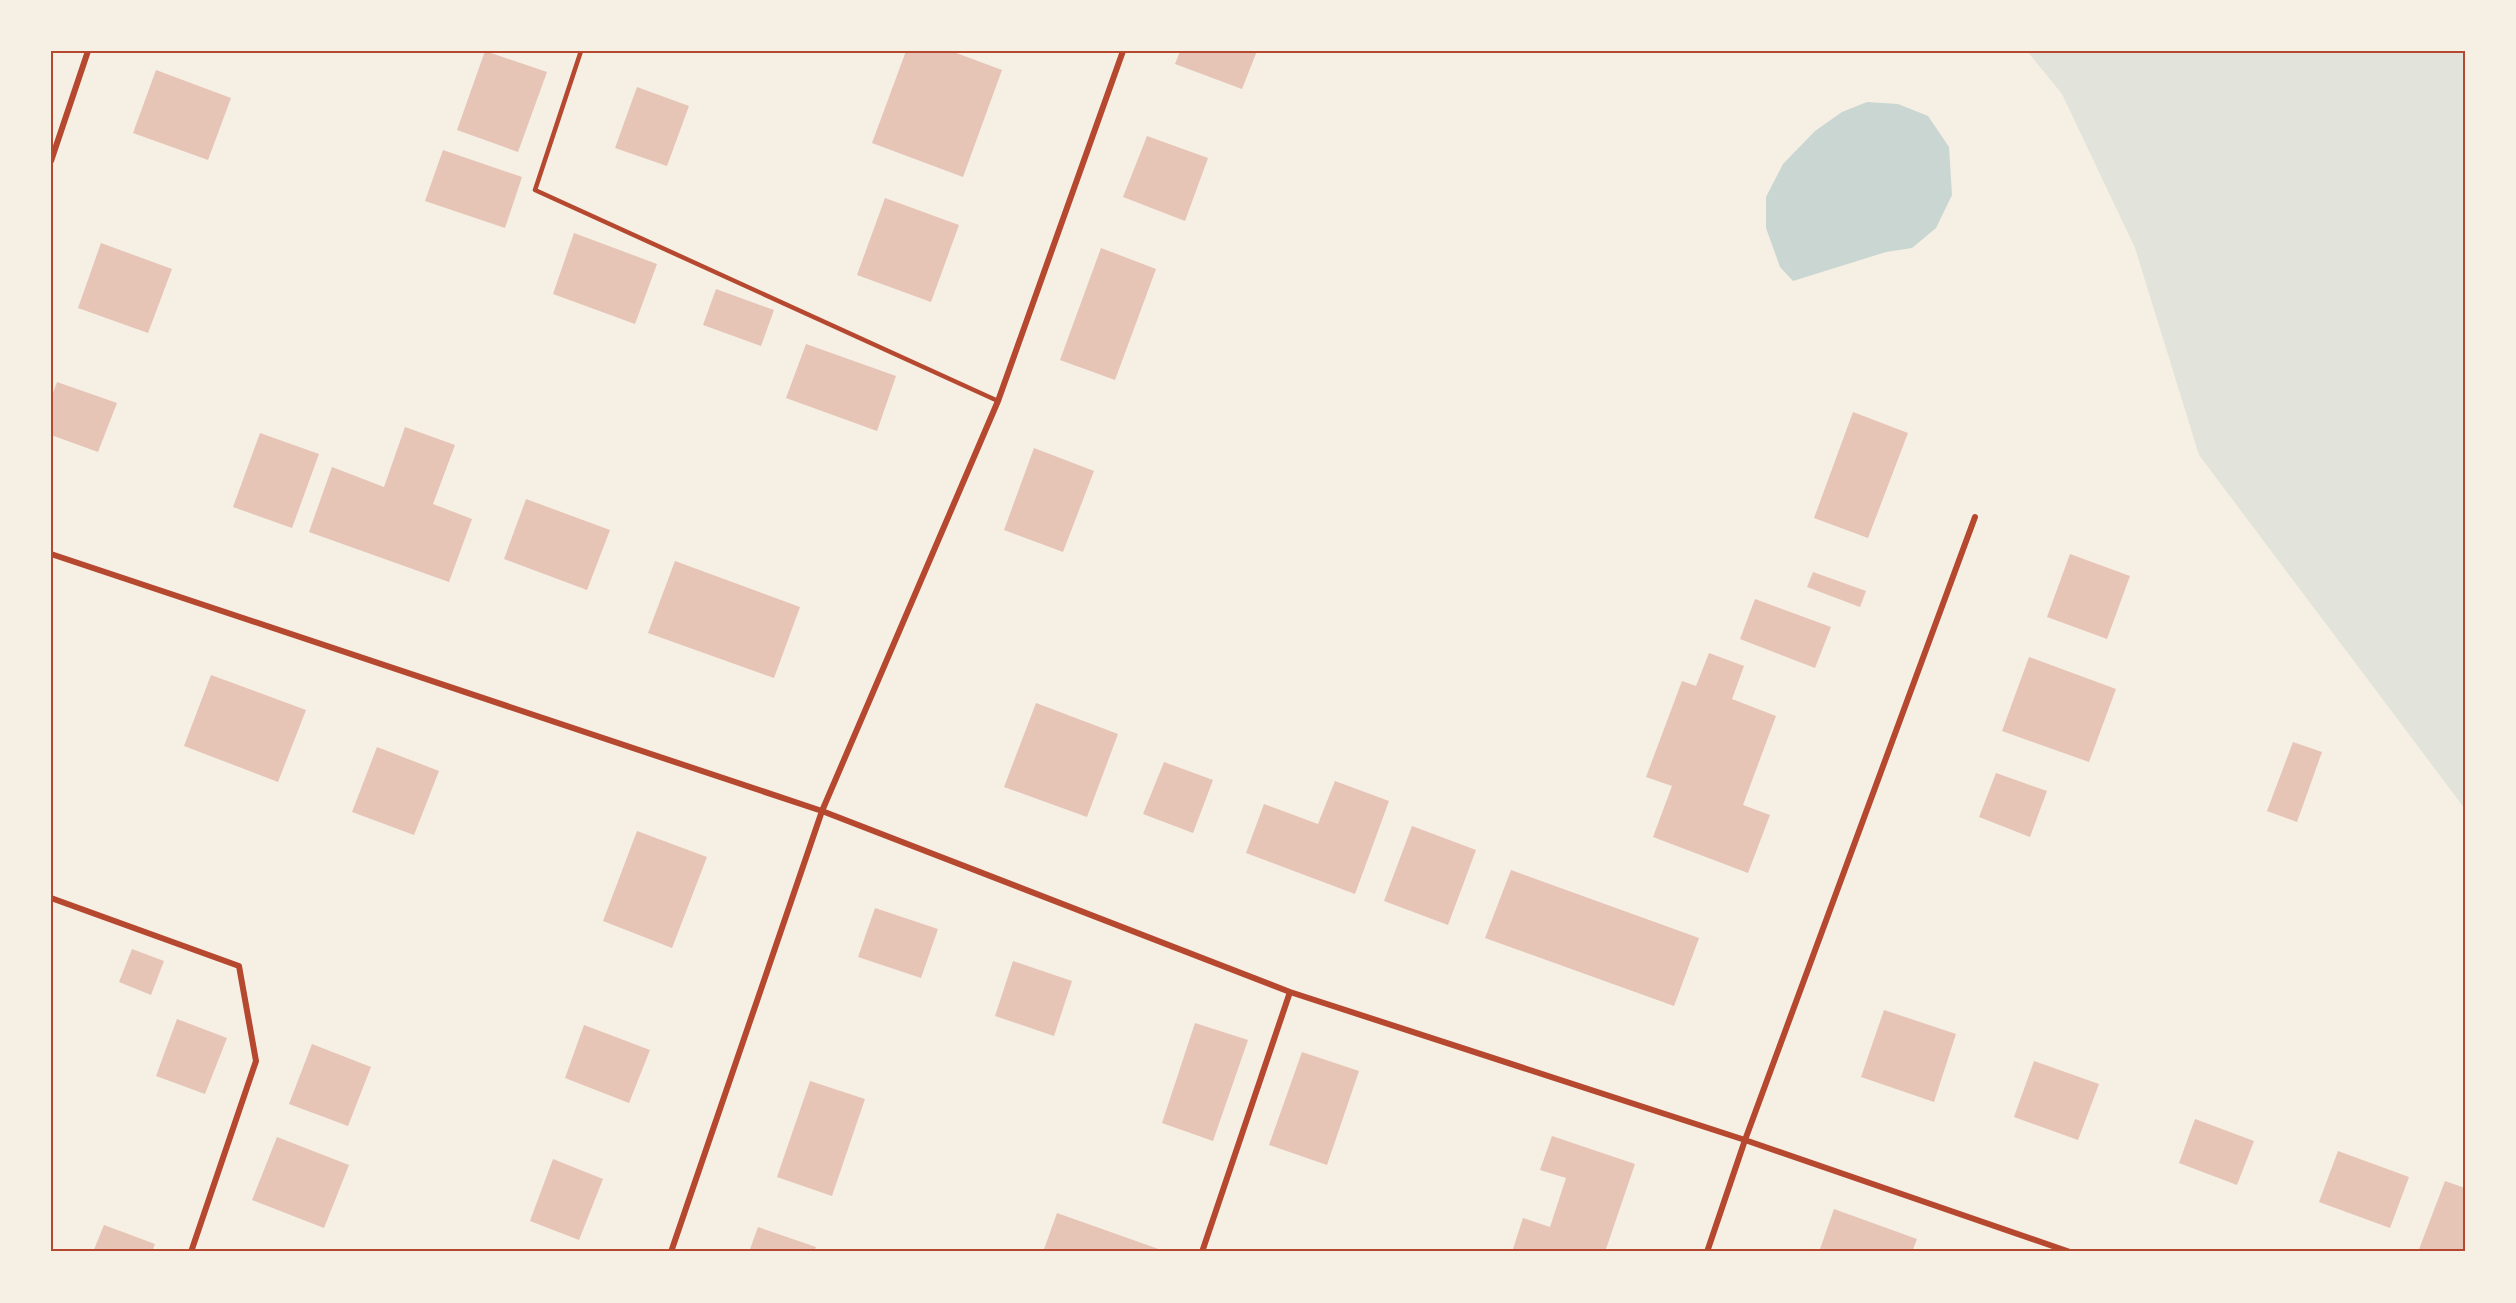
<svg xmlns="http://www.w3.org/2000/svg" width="2516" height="1303" font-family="'Work Sans',sans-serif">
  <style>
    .green { fill: #e2e4dc }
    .water { fill: #c9d6d2 }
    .building { fill: #e6c5b7 }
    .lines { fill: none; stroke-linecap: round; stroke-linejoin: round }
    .service { stroke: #b5482f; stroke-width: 4.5 }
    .minor { stroke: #b5482f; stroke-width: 6 }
    .neatline { fill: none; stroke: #b5482f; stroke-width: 2 }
  </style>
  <rect width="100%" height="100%" fill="#f6efe4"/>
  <path class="green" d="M2027 51H2465V809L2199 455 2135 248 2062 94Z"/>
  <path class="water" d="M1867 102 1898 104 1928 116 1949 147 1952 195 1936 228 1912 248 1886 252 1793 281 1780 267 1766 228V197L1783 164 1815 131 1842 112Z"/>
  <path class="building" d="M485 51 547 72 518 152 457 130Z
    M906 51H951L1002 70 963 177 872 143Z
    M1180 51H1257L1242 89 1175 64Z
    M156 70 231 98 208 160 133 133Z
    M637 87 689 106 667 166 615 148Z
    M1147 136 1208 158 1185 221 1123 197Z
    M443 150 522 177 505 228 425 201Z
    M885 198 959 225 931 302 857 275Z
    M574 233 657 264 635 324 553 294Z
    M101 243 172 269 148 333 78 308Z
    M1101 248 1156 269 1115 380 1060 360Z
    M716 289 774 310 761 346 703 325Z
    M806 344 896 376 877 431 786 398Z
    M57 382 117 403 98 452 51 435V398Z
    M1853 412 1908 433 1868 538 1814 518Z
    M405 427 455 445 433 504 472 519 449 582 309 532 332 467 384 487Z
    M260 433 319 454 292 528 233 507Z
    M1034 448 1094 471 1063 552 1004 530Z
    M526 499 610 530 587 590 504 559Z
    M2070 554 2130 576 2107 639 2047 617Z
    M675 561 800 607 774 678 648 633Z
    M1813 572 1866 591 1860 607 1807 587Z
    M1755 599 1831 627 1815 668 1740 639Z
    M1709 653 1744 666 1732 699 1776 716 1743 805 1770 815 1748 873 1653 837 1672 786 1646 777 1682 681 1696 686Z
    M2029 657 2116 689 2089 762 2002 731Z
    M211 675 306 710 278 782 184 746Z
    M1036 703 1118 734 1087 817 1004 787Z
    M2293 742 2322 752 2297 822 2267 811Z
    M377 747 439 771 414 835 352 812Z
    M1164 762 1213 780 1193 833 1143 814Z
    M1996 773 2047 791 2030 837 1979 817Z
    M1335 781 1389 801 1355 894 1246 853 1264 804 1318 824Z
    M1412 826 1476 850 1448 925 1384 901Z
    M637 831 707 857 672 948 603 921Z
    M1511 870 1699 938 1674 1006 1485 938Z
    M875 908 938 929 921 978 858 957Z
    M132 949 164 961 151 995 119 982Z
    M1013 961 1072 981 1054 1036 995 1016Z
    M1884 1010 1956 1034 1934 1102 1861 1077Z
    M177 1019 227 1038 205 1094 156 1076Z
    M1195 1023 1248 1040 1213 1141 1162 1123Z
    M584 1025 650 1050 629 1103 565 1078Z
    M312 1044 371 1067 348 1126 289 1104Z
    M1302 1052 1359 1071 1327 1165 1269 1145Z
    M2034 1061 2099 1084 2078 1140 2014 1117Z
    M810 1081 865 1099 832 1196 777 1177Z
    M2195 1119 2254 1141 2237 1185 2179 1163Z
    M1552 1136 1635 1164 1605 1252H1512L1523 1218 1550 1227 1566 1178 1540 1170Z
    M277 1137 349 1165 324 1228 252 1200Z
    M2338 1151 2409 1177 2390 1228 2319 1202Z
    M553 1159 603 1179 579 1240 530 1221Z
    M2445 1181 2465 1188V1252H2418Z
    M1834 1209 1917 1239 1912 1252H1819Z
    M1057 1213 1167 1252H1043Z
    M104 1225 155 1244 152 1252H93Z
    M758 1227 816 1247 814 1252H749Z"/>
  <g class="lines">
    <path class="service" d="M581 51 535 190 998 401"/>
    <path class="minor" d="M51 161 88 51
      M51 554 822 811 1290 992 1745 1140 2070 1252
      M51 898 239 966 256 1061 191 1252
      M671 1252 822 811 998 401 1123 51
      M1202 1252 1290 992
      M1707 1252 1745 1140 1975 517"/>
  </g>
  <rect width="2516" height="1303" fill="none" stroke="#f6efe4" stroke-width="105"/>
  <rect x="52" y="52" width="2412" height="1198" class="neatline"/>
</svg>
